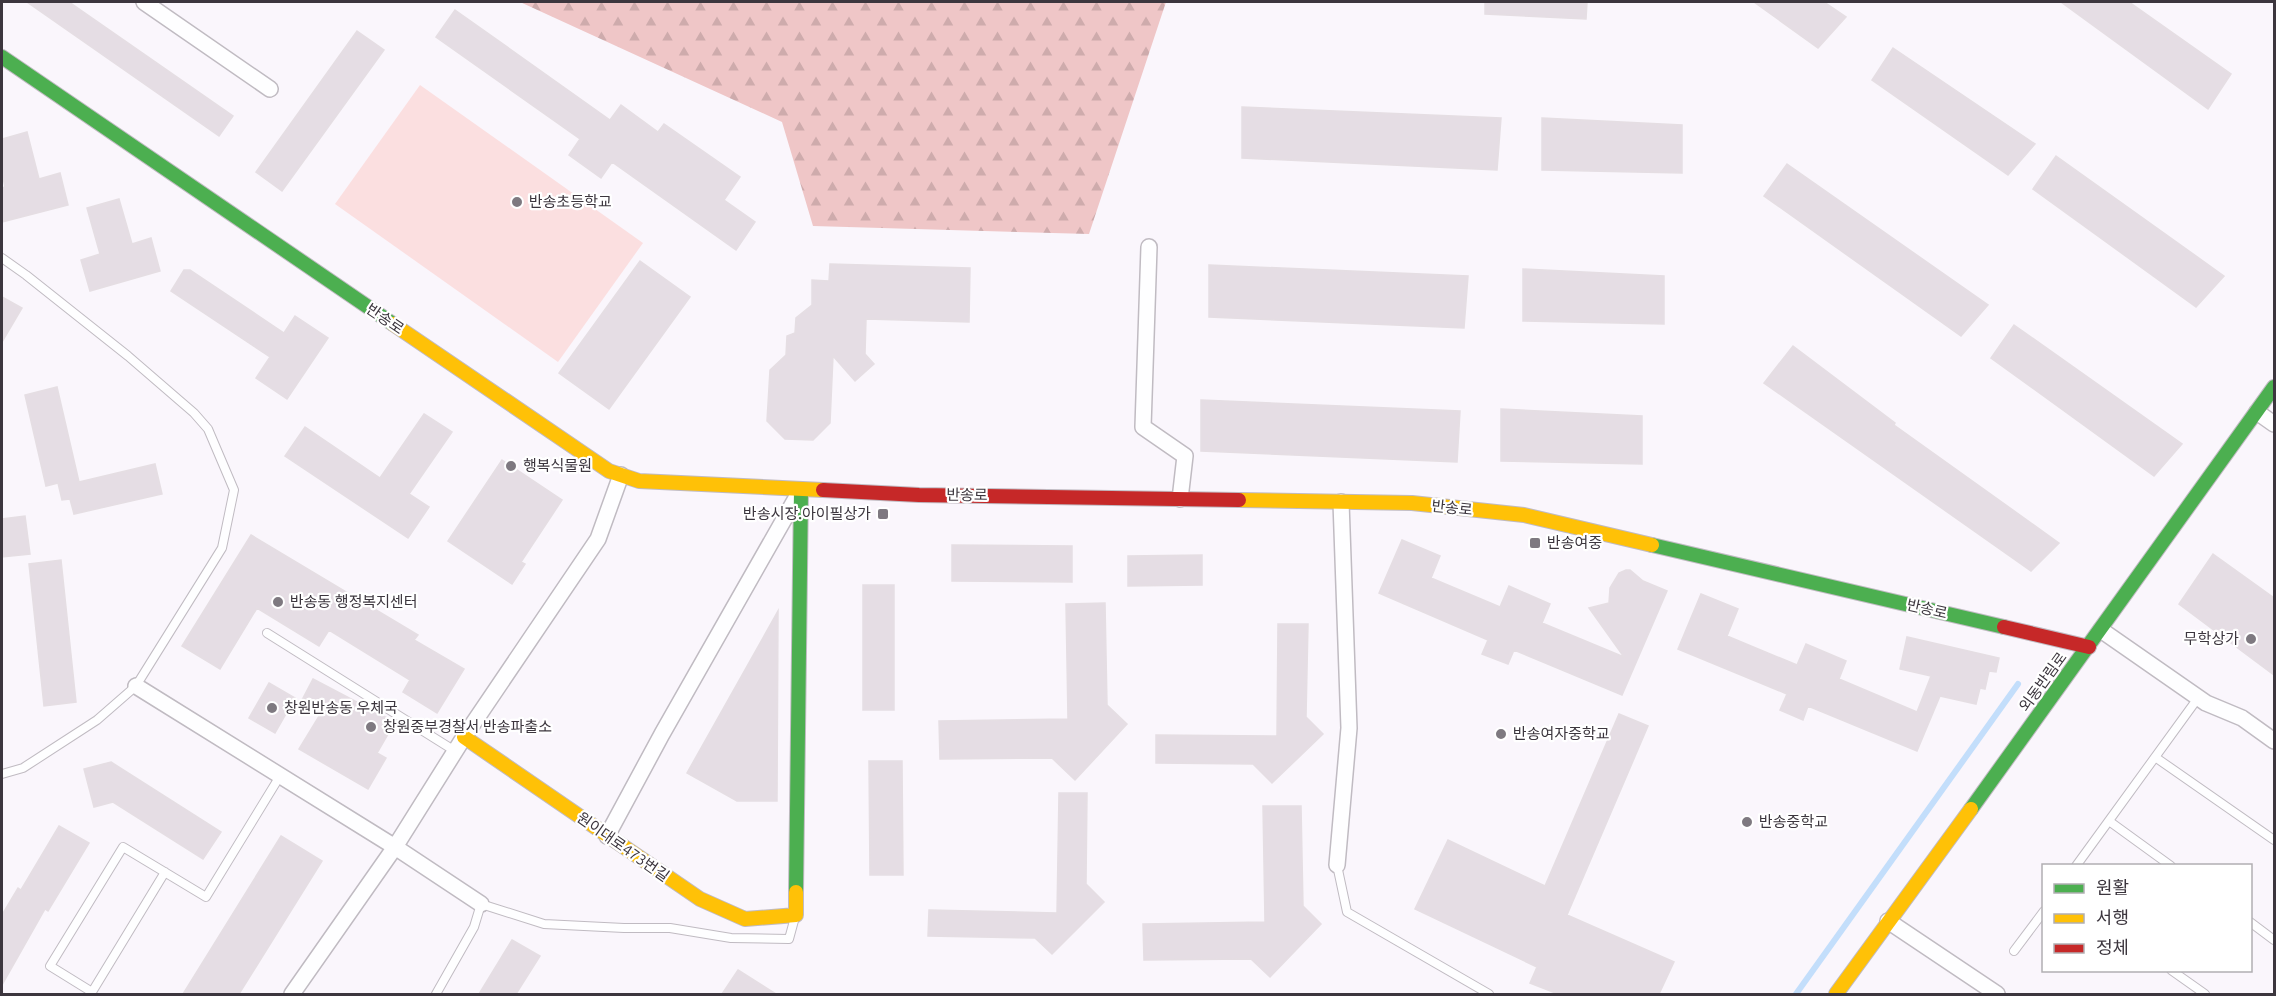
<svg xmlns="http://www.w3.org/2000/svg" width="2276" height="996" font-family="Ubuntu,'Noto Sans KR',sans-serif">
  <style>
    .grass { fill: #fbdfe0 }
    .forest { fill: url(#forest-firs) }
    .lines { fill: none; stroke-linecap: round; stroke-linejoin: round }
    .stream { stroke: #c3defb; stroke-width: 6 }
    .building { fill: #e5dde4; stroke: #e5dee3; stroke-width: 1.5 }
    .lane-casing { stroke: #c0bbc2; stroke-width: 10 }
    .street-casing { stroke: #c0bbc2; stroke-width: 18 }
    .fast-casing { stroke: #c0bbc2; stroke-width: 16 }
    .slow-casing { stroke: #c0bbc2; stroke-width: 16 }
    .jam-casing { stroke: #c0bbc2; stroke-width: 16 }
    .lane { stroke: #fefeff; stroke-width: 8 }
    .street { stroke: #fefeff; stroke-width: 15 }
    .fast { stroke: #4caf50; stroke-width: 14 }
    .slow { stroke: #ffc107; stroke-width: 14 }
    .jam { stroke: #c62828; stroke-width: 14 }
    .poi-dot { fill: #7e7980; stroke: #fff; stroke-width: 2 }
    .labels { text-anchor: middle; stroke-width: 4.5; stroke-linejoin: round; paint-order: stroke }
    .poi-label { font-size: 15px; fill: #3c363e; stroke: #fff; text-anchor: start }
    .street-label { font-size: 15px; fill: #3c363e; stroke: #fff }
  </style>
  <defs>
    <pattern id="forest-firs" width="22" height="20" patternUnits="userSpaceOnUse" patternTransform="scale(1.5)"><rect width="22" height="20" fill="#efc6c7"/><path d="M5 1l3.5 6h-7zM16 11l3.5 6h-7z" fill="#ceabac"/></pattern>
  </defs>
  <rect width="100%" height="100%" fill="#faf6fc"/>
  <path class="grass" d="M420 85 643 243 558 362 335 204Z"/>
  <path class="forest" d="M520 2H1166L1089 234 813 226 782 122Z"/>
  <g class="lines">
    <path class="stream" d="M1796 994 2018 684"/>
  </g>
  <path class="building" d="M27 2H69L233 116 219 136Z
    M1485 2H1587L1586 19 1485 14Z
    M1754 2H1824L1846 17 1818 48Z
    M2061 2H2129L2231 74 2208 109Z
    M455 10 610 120 621 105 658 132 664 124 740 177 724 200 755 222 736 250 612 162 601 178 569 155 580 139 436 37Z
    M357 31 384 50 282 191 256 172Z
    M1893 48 2035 144 2008 175 1872 80Z
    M1242 107 1501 118 1497 170 1242 158Z
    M1542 118 1682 125V173L1542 170Z
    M27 132 39 179 60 173 68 205 2 222V188L5 187 2 173V139Z
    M2056 156 2224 276 2196 307 2033 189Z
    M1787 164 1988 305 1961 336 1764 196Z
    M119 199 132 244 151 238 160 271 90 291 81 260 100 254 87 208Z
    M640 261 690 297 609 409 559 373Z
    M830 264 970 268 969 322 866 319 865 354 874 364 855 381 833 356 830 423 813 440 785 439 767 421 770 370 786 355 787 336 795 333 796 318 812 305V280L829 281Z
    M1209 265 1468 276 1464 328 1209 317Z
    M1523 269 1664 276V324L1523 321Z
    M184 270H190L284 333 295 316 328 338 287 399 256 378 270 357 171 291Z
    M2 297 22 308 2 342Z
    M2014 325 2182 444 2154 476 1991 358Z
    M1793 346 1895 423 1894 425 2059 543 2031 571 1764 383Z
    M57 387 79 482 155 464 162 494 74 514 70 499 62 500 58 483 46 486 25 395Z
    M1201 400 1460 411 1457 462 1201 451Z
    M1501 409 1642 416V464L1501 461Z
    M424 414 452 432 409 494 429 507 408 538 285 456 305 427 380 478Z
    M502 460 562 500 521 562 525 564 512 584 448 541Z
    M25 516 30 554 2 557V519Z
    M251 535 418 635 414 640 464 669 437 713 403 692 410 680 329 630 319 646 257 608 220 669 182 646Z
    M1402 540 1440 556 1431 578 1500 607 1509 586 1550 604 1542 623 1624 657 1589 608 1609 603 1610 588 1619 573 1626 570H1630L1643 581 1667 591 1622 695 1514 650 1508 664 1482 654 1488 640 1379 593Z
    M952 545 1072 546V582L952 581Z
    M2213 554 2274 598V675L2179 604Z
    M1202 555V585L1128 586V556Z
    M61 560 76 702 44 706 29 564Z
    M863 585H894V710H863Z
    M1701 594 1738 609 1727 636 1797 665 1806 644 1846 661 1839 679 1917 712 1931 676 1900 669 1907 637 1999 658 1996 672 1989 671 1985 689 1980 688 1976 704 1940 696 1917 751 1808 706 1803 720 1780 710 1787 694 1678 649Z
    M1105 603 1107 705 1127 724 1075 780 1052 758 940 759 939 721 1068 719 1066 604Z
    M778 611 777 801H737L687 773Z
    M1278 624H1308L1306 717 1323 734 1272 783 1253 764 1156 763V735L1277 736Z
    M313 679 395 722 377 753 386 758 368 789 299 749 321 713 301 702Z
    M269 683 295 698 275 733 249 718Z
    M1619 714 1648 726 1567 915 1674 962 1659 994H1558L1530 983 1537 967 1415 909 1448 840 1545 886Z
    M869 761H902L903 875H870Z
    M111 762 221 832 203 859 113 802 94 807 84 769Z
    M1059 793H1087L1086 884 1104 902 1052 954 1035 938 928 936 929 910 1057 913Z
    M1263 806H1301L1303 906 1321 924 1270 977 1251 959 1144 960 1143 924 1265 922Z
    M59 826 89 843 48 911 45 909 2 985V915L18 888 21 890Z
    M281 836 322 861 239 994H183Z
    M512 940 540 956 516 994H479Z
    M738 970 776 994H722Z"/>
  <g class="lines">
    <defs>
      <path id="lane" d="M2 258 26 275 128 356 194 413 208 429 234 490 222 548 136 686 97 720 23 768 2 774
        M267 633 455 751
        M2155 757 2274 840
        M2109 821 2171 866
        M1337 865 1347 912 1489 994
        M2076 866 2198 698
        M165 872 92 992 50 966 123 847 206 897 280 776
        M2250 922 2274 940
        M2014 951 2044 911
        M2171 970 2205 994
        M436 994 474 927 481 904 544 924 624 928H670L731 938 789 939 795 917"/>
      <path id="street" d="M144 2 270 89
        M1149 247 1143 427 1185 456 1180 499
        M2257 412 2274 424
        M2101 630 2206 703 2242 718 2274 741
        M136 686 395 847 481 904
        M607 836 662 734 799 493
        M1337 865 1349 728 1341 502
        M1888 921 1997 994
        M292 994 395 847 464 737 598 539 621 475"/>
      <path id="fast" d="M2 57 393 324
        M1652 545 2004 627
        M1971 809 2274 387
        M796 892 801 490"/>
      <path id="slow" d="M393 324 609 471 639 481 823 490
        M1239 500 1412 503 1524 515 1652 545
        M464 737 700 899 745 919 796 915V892
        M1836 994 1971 809"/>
      <path id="jam" d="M823 490 919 495 1239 500
        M2004 627 2089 647"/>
    </defs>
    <use href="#lane" class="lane-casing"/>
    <use href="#street" class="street-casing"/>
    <use href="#fast" class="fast-casing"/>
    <use href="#slow" class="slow-casing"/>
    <use href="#jam" class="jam-casing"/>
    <use href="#lane" class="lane"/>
    <use href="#street" class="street"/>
    <use href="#fast" class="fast"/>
    <use href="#slow" class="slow"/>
    <use href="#jam" class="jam"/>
  </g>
  <g class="poi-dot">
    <circle cx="517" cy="202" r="6"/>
    <circle cx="511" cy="466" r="6"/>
    <rect x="877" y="508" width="12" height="12" rx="3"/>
    <rect x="1529" y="537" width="12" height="12" rx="3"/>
    <circle cx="278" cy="602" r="6"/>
    <circle cx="2251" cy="639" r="6"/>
    <circle cx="272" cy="708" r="6"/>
    <circle cx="371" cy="727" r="6"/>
    <circle cx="1501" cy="734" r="6"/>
    <circle cx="1747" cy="822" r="6"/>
  </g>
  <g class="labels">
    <g class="poi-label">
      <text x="529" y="207">반송초등학교</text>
      <text x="523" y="471">행복식물원</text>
      <text x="871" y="519" text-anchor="end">반송시장.아이필상가</text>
      <text x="1547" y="548">반송여중</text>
      <text x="290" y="607">반송동 행정복지센터</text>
      <text x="2239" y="644" text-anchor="end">무학상가</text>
      <text x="284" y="713">창원반송동 우체국</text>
      <text x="383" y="732">창원중부경찰서 반송파출소</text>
      <text x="1513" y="739">반송여자중학교</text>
      <text x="1759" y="827">반송중학교</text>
    </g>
    <g class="street-label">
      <text transform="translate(385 319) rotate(34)" y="5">반송로</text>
      <text transform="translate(967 495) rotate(1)" y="5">반송로</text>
      <text transform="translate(1452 508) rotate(6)" y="5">반송로</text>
      <text transform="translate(1927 609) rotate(13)" y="5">반송로</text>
      <text transform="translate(2043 682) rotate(-54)" y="5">외동반림로</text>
      <text transform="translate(623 847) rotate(35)" y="5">원이대로473번길</text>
    </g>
  </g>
  <rect width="2276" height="996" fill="none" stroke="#3c363e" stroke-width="6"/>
  <rect x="2042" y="864" width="210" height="108" fill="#ffffff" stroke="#b1afb2" stroke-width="1.5"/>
  <rect x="2054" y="884" width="30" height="9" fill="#4caf50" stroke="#b1afb2" stroke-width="1.5"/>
  <text x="2096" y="894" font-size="18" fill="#3c363e">원활</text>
  <rect x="2054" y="914" width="30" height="9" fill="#ffc107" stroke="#b1afb2" stroke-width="1.5"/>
  <text x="2096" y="924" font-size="18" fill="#3c363e">서행</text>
  <rect x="2054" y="944" width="30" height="9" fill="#c62828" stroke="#b1afb2" stroke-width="1.5"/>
  <text x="2096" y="954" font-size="18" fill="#3c363e">정체</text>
</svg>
